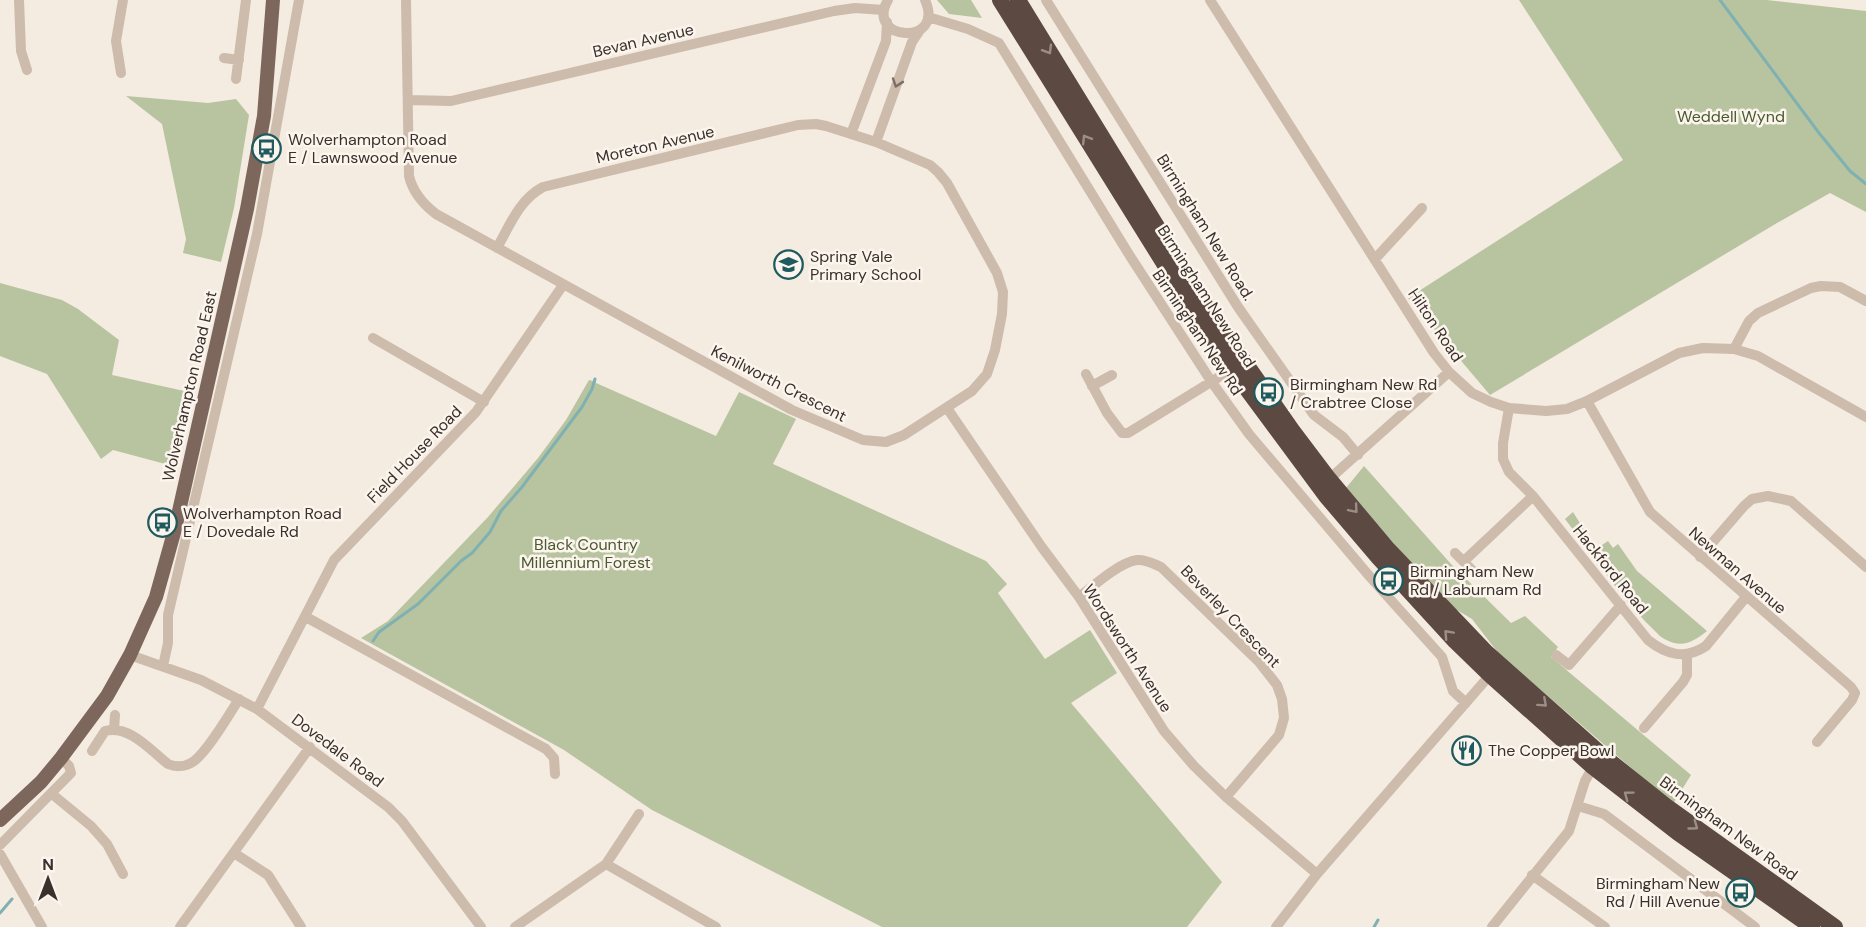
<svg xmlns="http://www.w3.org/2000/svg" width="1866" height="927" font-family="'DM Sans',sans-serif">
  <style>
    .green { fill: #b8c4a0 }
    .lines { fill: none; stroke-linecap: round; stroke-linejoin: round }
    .stream { stroke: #7fb0b2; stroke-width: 3 }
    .minor { stroke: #cdbbac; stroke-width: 10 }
    .major { stroke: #7d675c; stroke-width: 14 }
    .highway { stroke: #5c4a42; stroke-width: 16 }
    .oneway { stroke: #9c8e87 }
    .oneway2 { stroke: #7d6f65 }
    .labels { text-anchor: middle; stroke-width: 5; stroke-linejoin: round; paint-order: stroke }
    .street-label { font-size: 16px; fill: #3b302b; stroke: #fbf5ee }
    .park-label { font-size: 16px; fill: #4a5a2e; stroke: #fbf5ee }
    .poi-label { font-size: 16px; fill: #3b302b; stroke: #fbf5ee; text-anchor: start }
  </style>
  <rect width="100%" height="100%" fill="#f4ebe1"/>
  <path class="green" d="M937 0H971L982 18 949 14Z
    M1519 0H1767L1866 11V212L1830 193 1777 223 1490 395 1408 298 1623 160Z
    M126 96 208 103 236 99 249 115 234 208 221 262 183 253 186 239 162 124Z
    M0 283 62 300 78 309 119 340 112 375 184 391 169 465 113 450 101 459 47 374 0 356Z
    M594 378 596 379V383L716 436 739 392 796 419 773 464 986 561 1007 584 998 593 1045 659 1090 630 1117 673 1071 703 1222 882 1187 927H882L652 810 564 750 361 638 388 621 488 517 538 458 566 420 589 380 593 381Z
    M1364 466 1451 564 1511 623 1525 616 1558 647 1551 657 1691 775 1673 804 1499 654 1472 619 1452 607 1403 554 1346 488Z
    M1573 512 1596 549 1608 541 1613 548 1618 544 1637 571 1707 631C1697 639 1687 646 1674 643 1668 641 1661 638 1658 634 1623 601 1594 557 1565 519Z"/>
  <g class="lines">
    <path class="stream" d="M1720 0 1819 133 1850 171 1866 184
      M373 641 379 632 418 604 461 561 472 553 490 532 501 511 522 487 582 407 592 389 595 379
      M0 913 12 899
      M1374 927 1378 920"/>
    <path class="minor" d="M19 0 21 51 27 70
      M406 0 409 176C413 193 423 204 436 214L792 410 863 440 886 442 904 435 972 391 987 374 995 350 1002 314 1003 292 997 273 947 183 938 172 930 165 876 142 826 126 816 124 798 125 543 187C519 200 510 225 497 248
      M888 0C864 41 946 47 925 0
      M1046 0 1238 307 1314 415 1343 437 1358 455
      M1210 0 1434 353 1449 372 1472 393 1491 402 1509 408 1546 411 1567 409 1587 401 1679 353 1703 348 1734 349 1758 356 1866 417
      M928 17 968 29 999 43 1130 256 1211 381 1249 434 1371 578 1442 657 1453 691 1466 703
      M224 58 239 60
      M121 73 116 41 123 0
      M236 79 246 0
      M408 100 451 101 834 11 855 8 884 10
      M851 134 886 41 887 22
      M876 142 912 42 920 30
      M1375 259 1422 208
      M373 338 484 402
      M1734 349 1749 321 1758 313 1811 288 1821 286 1840 287 1866 301
      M1086 374 1107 413 1122 433H1128L1232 369
      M1092 386 1112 375
      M1587 401 1650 512 1851 687 1855 693 1852 700 1817 742
      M947 408 1041 546 1079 597 1164 731 1194 766 1226 797 1317 874
      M1509 408 1503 443V459L1509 472 1533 496 1648 640C1667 655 1685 660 1706 646L1746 597
      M1326 482 1449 372
      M1455 553 1472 570
      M1700 557 1744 506 1752 499 1768 496 1791 501 1866 567
      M1464 561 1533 496
      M1079 597C1093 586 1120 562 1137 560 1145 559 1154 564 1161 567L1259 662 1277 685 1282 699 1284 718 1279 735 1226 797
      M306 617 546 749 554 758 555 774
      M130 655 201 680 257 709 388 807 402 821 481 927
      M1556 655 1569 665 1621 605
      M163 666 168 643V615L257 234 299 0
      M257 709 334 560 476 412 563 285
      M1644 728 1683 682 1687 675V654
      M114 730 115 715
      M92 751 105 731C130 725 150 750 168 764 175 767 184 767 191 763 205 756 230 713 239 699
      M52 794 91 826 107 844 123 874
      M1578 806 1604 814 1755 927
      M0 845 71 773 69 766 61 758
      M234 853 268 875 301 927
      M0 854 42 927
      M606 864 716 927
      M1532 875 1605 927
      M180 927 310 747
      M515 927 606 864 639 814
      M1276 927 1317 874 1490 675
      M1492 927 1569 831 1585 781 1593 767"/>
    <path class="major" d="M0 820 41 782 61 758 107 696 130 655 156 597 175 529 247 209 264 116 273 0"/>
    <path class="highway" d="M1000 0 1173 278 1232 369 1326 496 1378 557 1455 641 1490 675 1593 767 1678 833 1812 927
      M1018 0 1207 308 1292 430 1329 479 1387 548 1486 652 1602 755 1666 806 1835 927"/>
  </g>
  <defs><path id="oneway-chevron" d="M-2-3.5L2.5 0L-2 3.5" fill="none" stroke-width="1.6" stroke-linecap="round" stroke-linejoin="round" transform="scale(1.5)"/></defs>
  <g class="oneway">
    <use href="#oneway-chevron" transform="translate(1048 50) rotate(59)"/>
    <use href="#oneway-chevron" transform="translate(1086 139) rotate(-122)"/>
    <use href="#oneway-chevron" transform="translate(1354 509) rotate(50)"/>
    <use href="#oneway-chevron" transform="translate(1448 634) rotate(-133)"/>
    <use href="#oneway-chevron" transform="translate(1543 703) rotate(42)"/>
    <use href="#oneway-chevron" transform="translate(1628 795) rotate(-143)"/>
    <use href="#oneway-chevron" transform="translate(1694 826) rotate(36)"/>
  </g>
  <use class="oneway2" href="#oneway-chevron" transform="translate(897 83) rotate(109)"/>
  <defs>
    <symbol id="bus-ring" viewBox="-11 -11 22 22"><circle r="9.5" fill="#fbf5ee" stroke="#1f5a5e" stroke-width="1.5"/><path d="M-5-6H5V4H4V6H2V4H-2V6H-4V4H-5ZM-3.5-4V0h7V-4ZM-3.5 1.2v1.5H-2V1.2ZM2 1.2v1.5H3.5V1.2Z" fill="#1f5a5e"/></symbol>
    <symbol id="school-ring" viewBox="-11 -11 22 22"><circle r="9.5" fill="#fbf5ee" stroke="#1f5a5e" stroke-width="1.5"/><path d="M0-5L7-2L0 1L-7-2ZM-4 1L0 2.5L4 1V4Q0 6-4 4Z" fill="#1f5a5e"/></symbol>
    <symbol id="restaurant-ring" viewBox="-11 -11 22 22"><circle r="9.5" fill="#fbf5ee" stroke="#1f5a5e" stroke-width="1.5"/><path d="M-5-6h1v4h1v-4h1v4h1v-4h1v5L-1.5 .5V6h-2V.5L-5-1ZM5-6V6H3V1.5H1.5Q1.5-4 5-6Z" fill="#1f5a5e"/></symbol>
  </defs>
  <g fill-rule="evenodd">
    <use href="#bus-ring" x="250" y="132" width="33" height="33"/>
    <use href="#school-ring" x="772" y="248" width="33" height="33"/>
    <use href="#bus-ring" x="1252" y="376" width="33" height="33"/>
    <use href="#bus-ring" x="146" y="506" width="33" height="33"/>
    <use href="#bus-ring" x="1372" y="564" width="33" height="33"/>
    <use href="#restaurant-ring" x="1450" y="734" width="33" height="33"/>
    <use href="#bus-ring" x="1724" y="876" width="33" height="33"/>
  </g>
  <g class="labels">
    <g class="street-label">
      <text transform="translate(643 40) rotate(-13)" y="6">Bevan Avenue</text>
      <text transform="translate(655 144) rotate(-13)" y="6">Moreton Avenue</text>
      <text transform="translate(1206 227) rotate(58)" y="6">Birmingham New Road.</text>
      <text transform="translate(1207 296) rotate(57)" y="6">Birmingham New Road</text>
      <text transform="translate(1436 325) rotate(56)" y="6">Hilton Road</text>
      <text transform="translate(1198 332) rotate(56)" y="6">Birmingham New Rd</text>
      <text transform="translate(779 383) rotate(27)" y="6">Kenilworth Crescent</text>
      <text transform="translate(189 386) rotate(-77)" y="6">Wolverhampton Road East</text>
      <text transform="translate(414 454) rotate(-46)" y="6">Field House Road</text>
      <text transform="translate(1611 569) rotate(51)" y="6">Hackford Road</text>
      <text transform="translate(1738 570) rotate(41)" y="6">Newman Avenue</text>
      <text transform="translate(1231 616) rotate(46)" y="6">Beverley Crescent</text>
      <text transform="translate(1128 648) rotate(57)" y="6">Wordsworth Avenue</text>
      <text transform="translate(338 750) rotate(37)" y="6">Dovedale Road</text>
      <text transform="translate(1729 828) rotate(36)" y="6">Birmingham New Road</text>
    </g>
    <g class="park-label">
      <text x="1731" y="122">Weddell Wynd</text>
      <text x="586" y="550">Black Country<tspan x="586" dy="18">Millennium Forest</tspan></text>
    </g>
    <g class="poi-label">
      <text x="288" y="145">Wolverhampton Road<tspan x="288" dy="18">E / Lawnswood Avenue</tspan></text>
      <text x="810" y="262">Spring Vale<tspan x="810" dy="18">Primary School</tspan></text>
      <text x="1290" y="390">Birmingham New Rd<tspan x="1290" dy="18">/ Crabtree Close</tspan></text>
      <text x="183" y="519">Wolverhampton Road<tspan x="183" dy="18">E / Dovedale Rd</tspan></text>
      <text x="1410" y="577">Birmingham New<tspan x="1410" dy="18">Rd / Laburnam Rd</tspan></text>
      <text x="1488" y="756">The Copper Bowl</text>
      <text x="1720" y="889" text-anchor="end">Birmingham New<tspan x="1720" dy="18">Rd / Hill Avenue</tspan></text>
    </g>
  </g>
  <g transform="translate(48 879)" stroke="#fbf5ee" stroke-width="4.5" paint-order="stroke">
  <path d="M0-4.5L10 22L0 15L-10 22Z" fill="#3b302b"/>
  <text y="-9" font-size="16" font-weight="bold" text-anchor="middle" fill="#3b302b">N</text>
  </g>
</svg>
